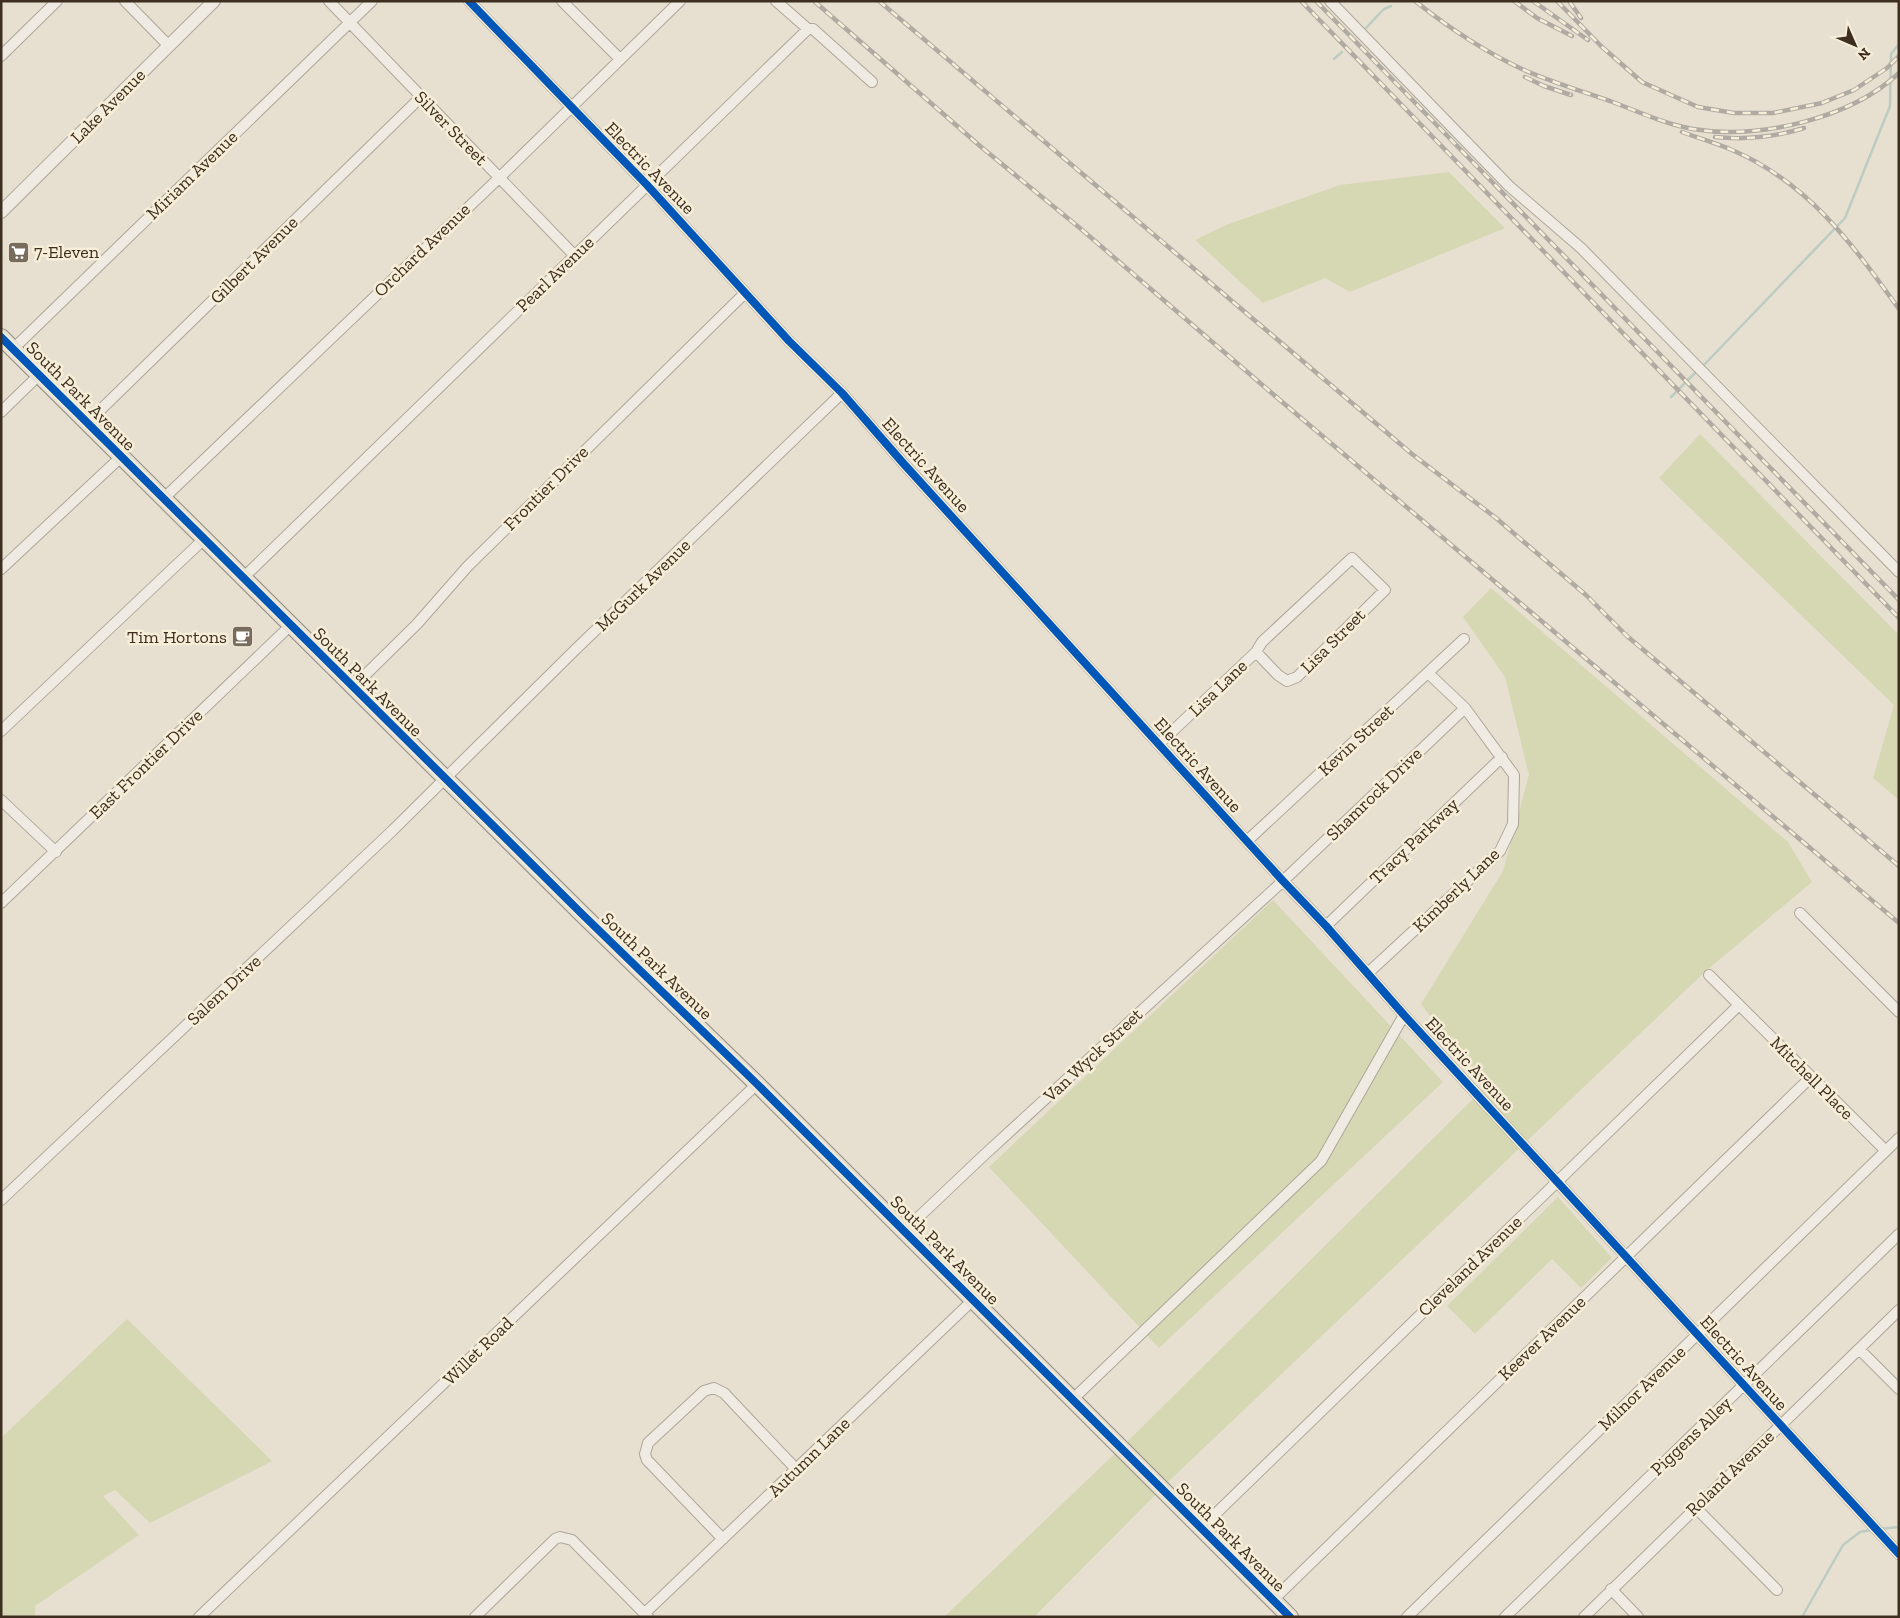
<svg xmlns="http://www.w3.org/2000/svg" width="1900" height="1618" font-family="'Zilla Slab',serif">
  <style>
    .green { fill: #d6d7b3 }
    .lines { fill: none; stroke-linecap: round; stroke-linejoin: round }
    .stream { stroke: #bcccc2; stroke-width: 2.5 }
    .minor-casing { stroke: #ada599; stroke-width: 12 }
    .tertiary-casing { stroke: #ada599; stroke-width: 14 }
    .primary-casing { stroke: #928b80; stroke-width: 18 }
    .minor { stroke: #efebe3; stroke-width: 10 }
    .tertiary { stroke: #efebe3; stroke-width: 12 }
    .primary { stroke: #e6e1d4; stroke-width: 16 }
    .rail-casing { stroke: #afaaa2; stroke-width: 4.5 }
    .rail { stroke: #f7eed8; stroke-width: 2.5; stroke-dasharray: 8; stroke-linecap: butt }
    .cycleway-casing { stroke: #f7eed8; stroke-width: 11 }
    .cycleway { stroke: #0057b8; stroke-width: 8 }
    .labels { text-anchor: middle; stroke-width: 5; stroke-linejoin: round; paint-order: stroke }
    .street-label { font-size: 18px; fill: #3d2e20; stroke: #f7eed8 }
    .poi-label { font-size: 18px; fill: #3d2e20; stroke: #f7eed8; text-anchor: start }
  </style>
  <rect width="100%" height="100%" fill="#e7e0d1"/>
  <path class="green" d="M1449 172 1505 228 1350 292 1325 278 1263 303 1195 240 1226 225 1340 185Z
    M1700 434 1899 635V800L1873 778 1894 705 1659 478Z
    M1491 588 1788 842 1812 882 1707 970 1170 1480 1034 1617H944L1130 1439 1488 1084 1450 1042 1421 1004 1503 871 1529 775 1505 677 1463 617Z
    M1273 900 1443 1082 1159 1348 989 1167Z
    M1558 1197 1612 1258 1581 1288 1552 1259 1475 1334 1447 1306Z
    M127 1319 272 1461 150 1523 115 1490 103 1496 139 1535 35 1606V1617H1V1438Z"/>
  <g class="lines">
    <path class="stream" d="M1366 28 1384 9 1391 6
      M1334 59 1342 52
      M1702 367 1845 218 1890 106 1891 54 1899 44
      M1671 397 1698 370
      M1879 1529 1899 1527
      M1802 1617 1843 1545 1860 1532 1871 1530"/>
    <defs>
      <path id="minor" d="M125 1 169 46
        M329 1 574 255
        M469 1 647 185 789 341 842 393 903 463 1283 881 1326 926 1404 1015 1899 1554
        M562 1 620 59
        M776 1 808 29
        M1330 1 1509 186 1581 248 1899 572
        M1 56 57 1
        M13 349 372 1
        M1 412 39 375
        M87 423 421 97
        M163 499 499 178 680 1
        M1352 558 1385 590 1297 677 1287 681 1278 675 1256 652 1262 642Z
        M1 569 121 457
        M243 578 808 29H813L872 82
        M353 687 417 624 467 567 745 293
        M1 731 204 539
        M1159 744 1256 652
        M1 800 56 852
        M1247 841 1464 639
        M1 903 291 625
        M1800 913 1899 1012
        M1326 926 1502 757
        M1368 973 1500 851 1513 824 1514 775 1465 708 1428 673
        M1709 975 1886 1151
        M1 1200 392 831 576 649 842 393
        M904 1231 982 1157 1283 881 1465 708
        M1859 1349 1899 1389
        M1073 1399 1321 1161 1404 1015
        M1695 1507 1777 1590
        M1201 1528 1739 1005
        M723 1539 647 1460 645 1454 648 1443 704 1391 714 1388 724 1393 796 1469
        M1611 1589 1638 1617
        M1273 1600 1811 1077
        M645 1613 973 1300
        M199 1617 757 1084
        M475 1617 555 1539 560 1537 572 1540 648 1617
        M1407 1617 1899 1138
        M1505 1617 1899 1234
        M1584 1617 1899 1310"/>
      <path id="tertiary" d="M1 212 214 1"/>
      <path id="primary" d="M1 337 582 914 757 1084 1290 1617"/>
    </defs>
    <use href="#minor" class="minor-casing"/>
    <use href="#tertiary" class="tertiary-casing"/>
    <use href="#primary" class="primary-casing"/>
    <use href="#minor" class="minor"/>
    <use href="#tertiary" class="tertiary"/>
    <use href="#primary" class="primary"/>
    <defs>
      <path id="rail" d="M814 1 980 146 1081 229 1281 401 1899 923
        M879 1 1412 454 1496 518 1586 595 1627 636 1899 866
        M1301 1 1899 618
        M1316 1 1899 600
        M1415 1C1449 28 1485 52 1524 70 1552 82 1581 91 1610 101 1637 111 1664 124 1693 129 1758 140 1850 119 1899 73
        M1514 1 1537 18 1572 36
        M1533 1 1588 40
        M1557 1 1601 46 1642 82 1698 107 1734 113H1773L1822 103 1854 90 1887 68 1899 56
        M1569 1 1581 18
        M1525 77 1544 86 1571 95
        M1682 132C1698 138 1716 143 1732 150 1809 183 1852 244 1899 309
        M1715 137C1745 140 1775 137 1804 128"/>
    </defs>
    <use href="#rail" class="rail-casing"/>
    <use href="#rail" class="rail"/>
    <defs>
      <path id="cycleway" d="M469 1 647 185 789 341 842 393 903 463 1283 881 1326 926 1404 1015 1899 1554
        M1 337 582 914 757 1084 1290 1617"/>
    </defs>
    <use href="#cycleway" class="cycleway-casing"/>
    <use href="#cycleway" class="cycleway"/>
  </g>
  <defs>
    <symbol id="supermarket-square" viewBox="-11 -11 22 22"><rect x="-9" y="-9" width="18" height="18" rx="4" fill="#786c5e" stroke="#f7eed8"/><path d="M-6-5.5h2.5l.6 2H6L4.5 2H-2.5L-4.4-4H-6ZM-1.5 3.2a1.3 1.3 0 1 0 .1 0ZM3 3.2a1.3 1.3 0 1 0 .1 0Z" fill="#fff"/></symbol>
    <symbol id="cafe-square" viewBox="-11 -11 22 22"><rect x="-9" y="-9" width="18" height="18" rx="4" fill="#786c5e" stroke="#f7eed8"/><path d="M-5.5-4.5H6V0H3Q3 3.5 0 3.5H-2.5Q-5.5 3.5-5.5 0ZM3-3.2v2h1.7v-2ZM-6 4.5H4V6H-6Z" fill="#fff"/></symbol>
  </defs>
  <g fill-rule="evenodd">
    <use href="#supermarket-square" x="6" y="240" width="25" height="25"/>
    <use href="#cafe-square" x="230" y="624" width="25" height="25"/>
  </g>
  <g class="labels">
    <g class="street-label">
      <text transform="translate(108 106) rotate(-45)" y="6">Lake Avenue</text>
      <text transform="translate(451 128) rotate(46)" y="6">Silver Street</text>
      <text transform="translate(650 168) rotate(46)" y="6">Electric Avenue</text>
      <text transform="translate(192 175) rotate(-44)" y="6">Miriam Avenue</text>
      <text transform="translate(422 250) rotate(-44)" y="6">Orchard Avenue</text>
      <text transform="translate(254 260) rotate(-45)" y="6">Gilbert Avenue</text>
      <text transform="translate(555 274) rotate(-44)" y="6">Pearl Avenue</text>
      <text transform="translate(81 396) rotate(45)" y="6">South Park Avenue</text>
      <text transform="translate(926 465) rotate(48)" y="6">Electric Avenue</text>
      <text transform="translate(546 488) rotate(-45)" y="6">Frontier Drive</text>
      <text transform="translate(643 585) rotate(-44)" y="6">McGurk Avenue</text>
      <text transform="translate(1333 641) rotate(-45)" y="6">Lisa Street</text>
      <text transform="translate(368 682) rotate(45)" y="6">South Park Avenue</text>
      <text transform="translate(1218 688) rotate(-44)" y="6">Lisa Lane</text>
      <text transform="translate(1356 740) rotate(-43)" y="6">Kevin Street</text>
      <text transform="translate(146 764) rotate(-44)" y="6">East Frontier Drive</text>
      <text transform="translate(1198 765) rotate(48)" y="6">Electric Avenue</text>
      <text transform="translate(1374 794) rotate(-44)" y="6">Shamrock Drive</text>
      <text transform="translate(1414 841) rotate(-44)" y="6">Tracy Parkway</text>
      <text transform="translate(1456 890) rotate(-44)" y="6">Kimberly Lane</text>
      <text transform="translate(657 966) rotate(44)" y="6">South Park Avenue</text>
      <text transform="translate(224 990) rotate(-43)" y="6">Salem Drive</text>
      <text transform="translate(1093 1055) rotate(-43)" y="6">Van Wyck Street</text>
      <text transform="translate(1470 1064) rotate(47)" y="6">Electric Avenue</text>
      <text transform="translate(1812 1078) rotate(45)" y="6">Mitchell Place</text>
      <text transform="translate(945 1250) rotate(45)" y="6">South Park Avenue</text>
      <text transform="translate(1470 1266) rotate(-44)" y="6">Cleveland Avenue</text>
      <text transform="translate(1542 1338) rotate(-44)" y="6">Keever Avenue</text>
      <text transform="translate(478 1351) rotate(-44)" y="6">Willet Road</text>
      <text transform="translate(1744 1363) rotate(48)" y="6">Electric Avenue</text>
      <text transform="translate(1642 1388) rotate(-44)" y="6">Milnor Avenue</text>
      <text transform="translate(1691 1436) rotate(-44)" y="6">Piggens Alley</text>
      <text transform="translate(809 1457) rotate(-44)" y="6">Autumn Lane</text>
      <text transform="translate(1730 1473) rotate(-44)" y="6">Roland Avenue</text>
      <text transform="translate(1231 1537) rotate(45)" y="6">South Park Avenue</text>
    </g>
    <g class="poi-label">
      <text x="34" y="258">7-Eleven</text>
      <text x="227" y="643" text-anchor="end">Tim Hortons</text>
    </g>
  </g>
  <rect width="1900" height="1618" fill="none" stroke="#3d2e20" stroke-width="5"/>
  <g transform="translate(1855 45) rotate(135)" stroke="#f7eed8" stroke-width="4" paint-order="stroke">
  <path d="M0-4L9 19L0 12L-9 19Z" fill="#3d2e20"/>
  <text y="-8" font-size="14" font-weight="bold" text-anchor="middle" fill="#3d2e20">N</text>
  </g>
</svg>
